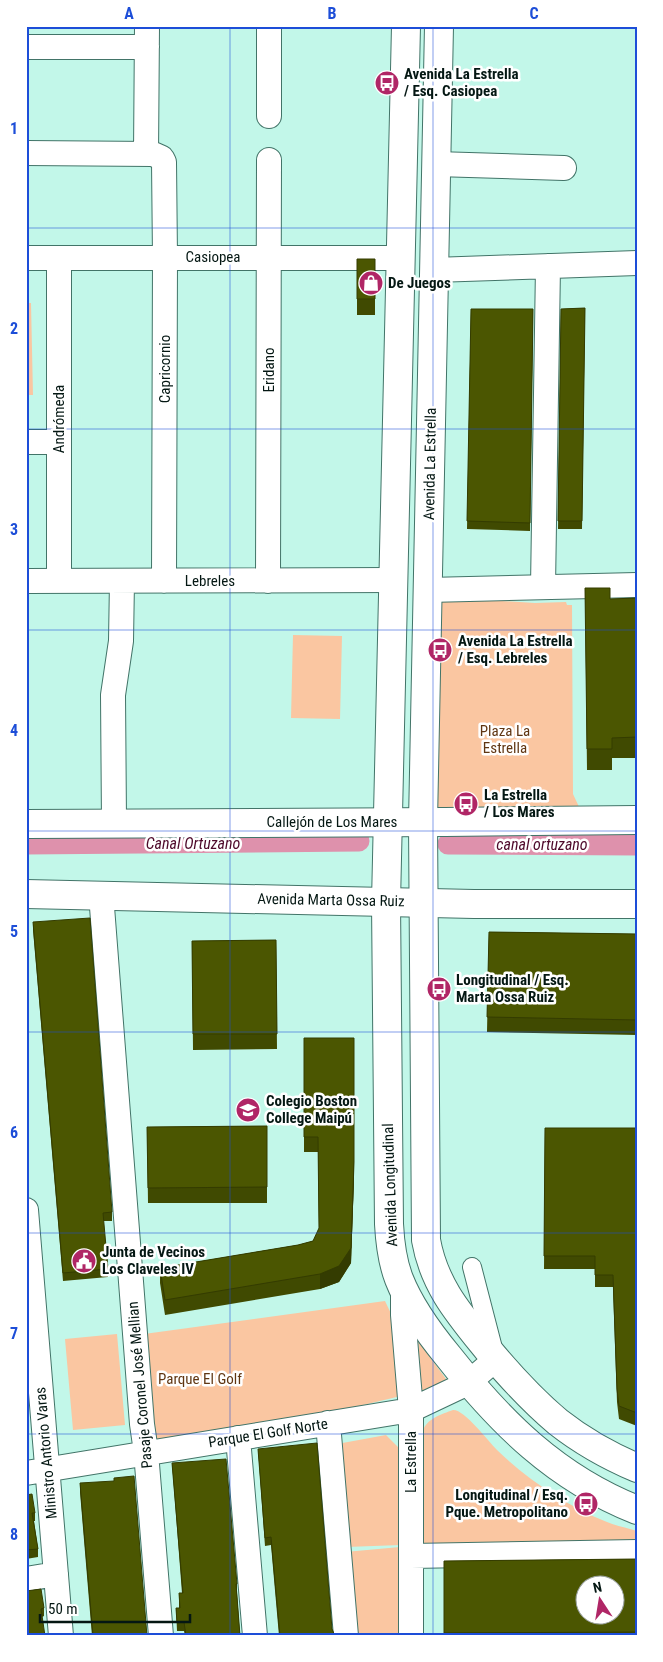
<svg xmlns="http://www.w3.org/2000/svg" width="663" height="1662" font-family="'Roboto Condensed',sans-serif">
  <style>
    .green { fill: #fac6a1 }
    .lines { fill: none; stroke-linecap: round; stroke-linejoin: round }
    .canal { stroke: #de91ac; stroke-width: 21 }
    .pedestrian-casing { stroke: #427468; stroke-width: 20 }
    .minor-casing { stroke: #427468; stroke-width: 26 }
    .tertiary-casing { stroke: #427468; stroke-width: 30 }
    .secondary-casing { stroke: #427468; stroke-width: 30 }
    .pedestrian { stroke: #fff; stroke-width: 18 }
    .minor { stroke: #fff; stroke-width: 24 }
    .tertiary { stroke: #fff; stroke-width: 28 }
    .secondary { stroke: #fff; stroke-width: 28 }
    .wall { fill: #404a01 }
    .shaded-wall { fill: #343c01 }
    .building { fill: #4b5601; stroke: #343c01; fill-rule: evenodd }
    .grid { fill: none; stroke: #1d4ed8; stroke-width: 1; stroke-opacity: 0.55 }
    .labels { text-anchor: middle; stroke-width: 5; stroke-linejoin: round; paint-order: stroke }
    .poi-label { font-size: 15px; font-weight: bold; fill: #041713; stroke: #fff; text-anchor: start }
    .street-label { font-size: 15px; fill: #041713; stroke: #fff }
    .park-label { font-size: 15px; fill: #603612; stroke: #fff }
    .water-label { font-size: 16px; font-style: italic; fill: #4e092a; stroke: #fff }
    .neatline { fill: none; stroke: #1d4ed8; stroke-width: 2 }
    .grid-label { font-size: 16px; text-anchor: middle; font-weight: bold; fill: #1d4ed8 }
  </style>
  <rect width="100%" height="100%" fill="#c2f7e9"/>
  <path class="green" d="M26 303H31L33 395H26Z
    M438 597 535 603 566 602 567 605H572L573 794 580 809 436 808Z
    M293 635 342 636 340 719 291 718Z
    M385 1301 395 1322 401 1396 359 1406 149 1441 144 1334Z
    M117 1334 125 1425 73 1430 65 1339Z
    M418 1341 449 1383 422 1393Z
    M453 1410C464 1409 488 1441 497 1450 528 1480 567 1506 607 1522 617 1526 627 1528 637 1531V1542L424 1546 423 1431C426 1419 442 1414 453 1410Z
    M386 1435 398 1447 401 1545 346 1547 337 1444Z
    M400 1547 403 1636H352L345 1552Z"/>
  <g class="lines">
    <path class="canal" d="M26 844 359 841
      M448 844 637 845"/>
    <defs>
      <path id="pedestrian" d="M472 1267 494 1352"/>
      <path id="minor" d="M26 47H147
        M269 116V26
        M26 153 153 154 162 158 164 162 165 257 164 581
        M146 154 147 26
        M436 164 564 168
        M26 258H400
        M434 270 637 263
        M26 442H59
        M26 581 393 580
        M59 581V258
        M268 581 269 160
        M543 587 548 266
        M428 590 637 585
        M114 822 113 695 121 641 122 581
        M101 894 142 1424 146 1452 161 1636
        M26 1210 61 1636
        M403 1289V1315L411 1410V1636
        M328 1423 346 1636
        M238 1438 255 1636
        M26 1473 411 1410 468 1383 496 1359
        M411 1556 637 1552
        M26 1579 56 1574"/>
      <path id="tertiary" d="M26 824 445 822 637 820
        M26 894 474 904H637"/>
      <path id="secondary" d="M406 26 386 902 389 1224C390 1243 392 1261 399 1279 410 1307 429 1333 448 1356 501 1423 556 1478 637 1510
        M439 26 423 822 426 1240C434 1286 460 1315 489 1351 510 1376 533 1401 558 1422 582 1441 609 1456 637 1468"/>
    </defs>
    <use href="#pedestrian" class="pedestrian-casing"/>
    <use href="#minor" class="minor-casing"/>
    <use href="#tertiary" class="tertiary-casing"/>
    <use href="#secondary" class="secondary-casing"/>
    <use href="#pedestrian" class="pedestrian"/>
    <use href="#minor" class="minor"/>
    <use href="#tertiary" class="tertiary"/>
    <use href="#secondary" class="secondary"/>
  </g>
  <path class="wall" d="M357 259H375V315H357Z
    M585 308 582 529H558L561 309Z
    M471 309H533L530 531 467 529Z
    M585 588 610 599 637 598V758H612V770H587Z
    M33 922 112 1212V1221H103L108 1269V1277L63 1281 33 930Z
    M489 932 637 934V1035L487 1032Z
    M276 940 277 1049 193 1050 192 941Z
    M304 1038 354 1178 351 1263 339 1282 320 1289 165 1315 160 1283V1268L298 1245 313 1241 319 1229 318 1152H304Z
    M267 1126V1203H148L147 1127Z
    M545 1128H637V1426L619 1419 617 1402 613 1287H595V1269H544Z
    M258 1449 335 1636H279L271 1545 265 1546Z
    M172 1463 237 1584V1593L240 1636H185L184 1631H177L176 1608H179V1593H182Z
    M80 1483 147 1636H92L80 1492Z
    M26 1495 35 1513V1521H34L38 1549V1557L26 1559Z
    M637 1559V1636H444V1561Z
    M26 1591 44 1608V1616L42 1617Z"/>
  <path class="shaded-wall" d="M354 1038V1178L351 1263 339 1282 320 1289V1274Z"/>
  <path class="building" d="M357 259H375V299H357Z
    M585 308 582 521H558L561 309Z
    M471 309H533L530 523 467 521Z
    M585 588H610V599L637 598V737L612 738V749H587Z
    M90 918 112 1212 103 1213 108 1269 63 1273 33 922Z
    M489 932 637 934V1020L487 1017Z
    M276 940 277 1034H193L192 941Z
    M304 1038H354V1162L351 1248 339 1266 320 1274 165 1300 160 1268 298 1245 313 1241 319 1228 318 1137H304Z
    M267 1126V1187L148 1188 147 1127Z
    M545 1128H637V1413L619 1406 617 1389 613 1275H595V1256H544Z
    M317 1443 332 1629 335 1636H280L271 1537 265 1538 258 1449Z
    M226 1459 237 1584H236L240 1636H186L184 1622 177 1623 176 1608H180L179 1593H183L172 1463Z
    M134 1476 147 1636H93L80 1483 114 1481V1478Z
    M32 1494 35 1513H32L38 1549 26 1550V1495Z
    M637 1559V1632L444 1633V1561ZM586 1584H616V1614H586Z
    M41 1589 44 1608 41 1609 45 1636H26V1591Z"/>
  <path class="grid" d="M230 26V1636M433 26V1636M26 228H637M26 429H637M26 630H637M26 831H637M26 1032H637M26 1233H637M26 1434H637"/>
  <defs>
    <symbol id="bus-disc" viewBox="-11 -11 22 22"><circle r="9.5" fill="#b02666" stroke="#fff"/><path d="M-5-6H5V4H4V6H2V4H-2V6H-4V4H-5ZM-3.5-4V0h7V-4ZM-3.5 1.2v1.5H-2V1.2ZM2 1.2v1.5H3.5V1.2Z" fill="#fff"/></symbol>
    <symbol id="shop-disc" viewBox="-11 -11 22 22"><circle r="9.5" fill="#b02666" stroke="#fff"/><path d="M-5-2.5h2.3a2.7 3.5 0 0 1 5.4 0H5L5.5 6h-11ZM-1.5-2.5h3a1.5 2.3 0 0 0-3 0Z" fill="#fff"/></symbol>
    <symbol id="school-disc" viewBox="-11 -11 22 22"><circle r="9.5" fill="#b02666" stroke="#fff"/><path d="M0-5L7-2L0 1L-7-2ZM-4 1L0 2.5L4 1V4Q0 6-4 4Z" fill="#fff"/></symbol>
    <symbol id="civic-disc" viewBox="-11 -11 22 22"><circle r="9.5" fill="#b02666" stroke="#fff"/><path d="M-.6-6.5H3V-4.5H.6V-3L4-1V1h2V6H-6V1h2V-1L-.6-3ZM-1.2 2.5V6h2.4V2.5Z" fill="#fff"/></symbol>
  </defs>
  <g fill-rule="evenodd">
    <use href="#bus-disc" x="373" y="69" width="28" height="28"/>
    <use href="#shop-disc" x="357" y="269" width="28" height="28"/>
    <use href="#bus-disc" x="426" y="636" width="28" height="28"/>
    <use href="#bus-disc" x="452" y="790" width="28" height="28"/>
    <use href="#bus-disc" x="425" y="975" width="28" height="28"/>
    <use href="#school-disc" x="234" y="1096" width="28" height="28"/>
    <use href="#civic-disc" x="70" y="1247" width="28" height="28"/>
    <use href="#bus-disc" x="572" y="1490" width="28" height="28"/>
  </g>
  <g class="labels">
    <g class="poi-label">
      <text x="404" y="79">Avenida La Estrella<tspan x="404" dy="17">/ Esq. Casiopea</tspan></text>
      <text x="388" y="288">De Juegos</text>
      <text x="458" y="646">Avenida La Estrella<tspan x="458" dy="17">/ Esq. Lebreles</tspan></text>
      <text x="484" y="800">La Estrella<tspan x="484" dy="17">/ Los Mares</tspan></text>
      <text x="456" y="985">Longitudinal / Esq.<tspan x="456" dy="17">Marta Ossa Ruiz</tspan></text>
      <text x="266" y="1106">Colegio Boston<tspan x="266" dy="17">College Maipú</tspan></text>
      <text x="102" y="1257">Junta de Vecinos<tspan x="102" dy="17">Los Claveles IV</tspan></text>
      <text x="568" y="1500" text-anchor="end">Longitudinal / Esq.<tspan x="568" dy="17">Pque. Metropolitano</tspan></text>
    </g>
    <g class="street-label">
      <text x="213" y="262">Casiopea</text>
      <text transform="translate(165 369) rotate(-90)" y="5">Capricornio</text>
      <text transform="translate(269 370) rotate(-90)" y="5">Eridano</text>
      <text transform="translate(59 419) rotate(-90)" y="5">Andrómeda</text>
      <text transform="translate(430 464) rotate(-89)" y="5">Avenida La Estrella</text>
      <text x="210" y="586">Lebreles</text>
      <text x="332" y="827">Callejón de Los Mares</text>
      <text transform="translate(331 900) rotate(1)" y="5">Avenida Marta Ossa Ruiz</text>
      <text transform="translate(390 1185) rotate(-92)" y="5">Avenida Longitudinal</text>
      <text transform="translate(140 1385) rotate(-95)" y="5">Pasaje Coronel José Mellian</text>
      <text transform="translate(268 1433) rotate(-9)" y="5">Parque El Golf Norte</text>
      <text transform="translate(46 1453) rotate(-95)" y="5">Ministro Antorio Varas</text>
      <text transform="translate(411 1462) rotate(-90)" y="5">La Estrella</text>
    </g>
    <g class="park-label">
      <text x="505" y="736">Plaza La<tspan x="505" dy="17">Estrella</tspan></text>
      <text x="200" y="1384">Parque El Golf</text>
    </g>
    <g class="water-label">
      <text x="193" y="849">Canal Ortuzano</text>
      <text x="542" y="850">canal ortuzano</text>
    </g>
  </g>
  <rect width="663" height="1662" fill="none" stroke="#ffffff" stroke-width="55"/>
  <g transform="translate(600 1600) rotate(348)"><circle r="24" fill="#ffffff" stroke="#9ba2a1"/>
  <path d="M0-4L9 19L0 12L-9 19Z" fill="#b02666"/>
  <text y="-8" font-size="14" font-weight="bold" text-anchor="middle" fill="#041713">N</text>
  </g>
  <path d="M40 1614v8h150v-8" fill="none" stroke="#041713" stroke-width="2.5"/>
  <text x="48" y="1614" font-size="15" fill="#041713" stroke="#ffffff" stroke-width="4" paint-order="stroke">50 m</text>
  <rect x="28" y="28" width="608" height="1606" class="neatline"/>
  <g class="grid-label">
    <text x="129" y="19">A</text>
    <text x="332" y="19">B</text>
    <text x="534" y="19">C</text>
    <text x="14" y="134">1</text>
    <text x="14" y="334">2</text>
    <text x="14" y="535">3</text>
    <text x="14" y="736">4</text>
    <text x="14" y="937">5</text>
    <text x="14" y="1138">6</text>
    <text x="14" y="1339">7</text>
    <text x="14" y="1540">8</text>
  </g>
</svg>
